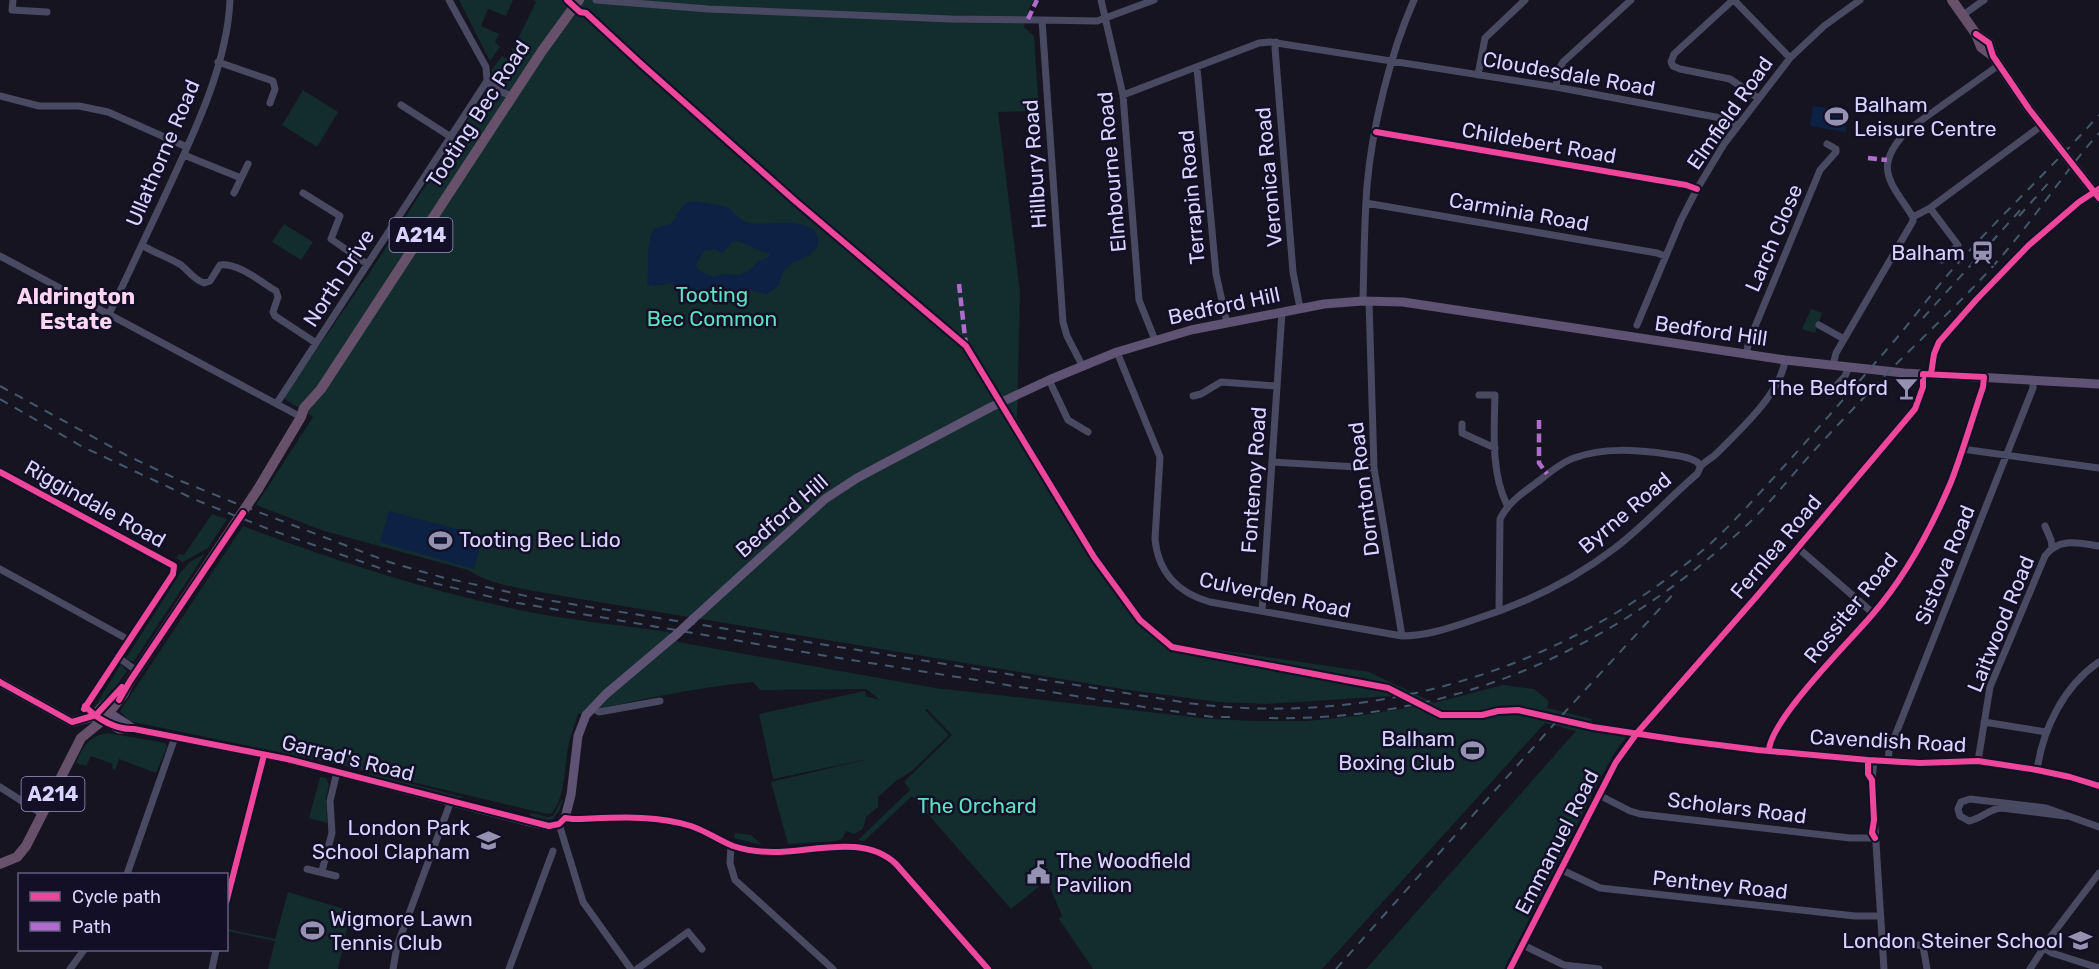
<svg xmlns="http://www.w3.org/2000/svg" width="2099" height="969" font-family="Rubik,sans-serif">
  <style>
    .green { fill: #132c2d }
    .water { fill: #0d2144; fill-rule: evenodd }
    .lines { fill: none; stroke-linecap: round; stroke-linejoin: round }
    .minor { stroke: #4a4962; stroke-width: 7 }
    .major { stroke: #5e5373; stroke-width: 9 }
    .highway { stroke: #67516a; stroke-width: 10 }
    .rail { stroke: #43596b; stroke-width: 2; stroke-dasharray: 9 8; stroke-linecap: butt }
    .major-bridge { stroke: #5e5373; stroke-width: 9 }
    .highway-bridge { stroke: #67516a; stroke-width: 10 }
    .quiet { stroke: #b06ccc; stroke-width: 4.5; stroke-dasharray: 9 4.5; stroke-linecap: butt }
    .cycleway-casing { stroke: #130f26; stroke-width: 10 }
    .cycleway { stroke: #ed469a; stroke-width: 6 }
    .labels { text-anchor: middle; stroke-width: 5; stroke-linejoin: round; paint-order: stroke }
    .shield { fill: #130f26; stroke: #9e99be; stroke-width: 1.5 }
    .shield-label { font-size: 20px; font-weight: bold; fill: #d9d4ff }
    .street-label { font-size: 21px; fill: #d9d4ff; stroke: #130f26 }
    .poi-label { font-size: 21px; fill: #d9d4ff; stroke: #130f26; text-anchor: end }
    .park-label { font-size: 21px; fill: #5fe0c0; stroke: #130f26 }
    .neighbourhood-label { font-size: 22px; font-weight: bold; fill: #ffd6f0; stroke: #130f26 }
  </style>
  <rect width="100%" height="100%" fill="#161421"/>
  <path class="green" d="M459 0H513L506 16 488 9 481 26 499 34 495 42 500 47 490 61Z
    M533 0H1034L1029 8 1024 27 1034 36 1039 111 998 112 1020 292 1017 419 1095 550 1142 617 1172 643 1369 672 1434 703 1503 685 1534 689 1549 701 1547 708 1592 719 1589 731 1612 732V734L1628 735 1615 752 1597 785 1504 969H1366L1576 731 1545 723 1322 969H1093L1059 919 1062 916 1047 880 1011 909 912 796 864 841 858 840 910 790 904 782 952 735 927 709 925 710 949 735 912 771 896 781 878 797V807L866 817 863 829 854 834 846 831 842 839 837 841 788 844 771 782 868 759 773 779 759 714 865 691 866 696 880 700 866 689 760 690 753 682C694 688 636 700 578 714 575 725 570 736 568 747 564 769 566 795 552 813L547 814 340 765 129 721 120 711 243 526C333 560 424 589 519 610 568 620 619 625 669 632L678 642 935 688 1211 719 1258 721H1307L1357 716 1413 707 1392 696 1266 704 1218 702 1122 689 562 596C532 590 494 587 468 570L324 531 256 505 313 417 283 398 372 269 488 88 493 91 501 79 497 81 491 75 492 69 502 56 508 59 536 2Z
    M303 90 338 112 317 147 282 125Z
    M284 224 313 242 301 260 272 242Z
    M1811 309 1822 313 1815 333 1802 329Z
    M212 514 227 519 208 548 183 562 176 558 179 554 184 555Z
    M205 554 134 661H131L126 658 181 572 190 562Z
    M121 664 127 671 117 685 93 710Z
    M108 733 165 743 167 747 156 773 119 759 115 770 112 768 113 764 91 756 86 766 76 763C83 746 89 736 108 733Z
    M369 773 463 797 462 799 369 775Z
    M320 777 326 778 329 785 326 798 327 823 309 818Z
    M562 799 563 800 559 811 552 820 529 817 531 813 548 817 553 816Z
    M735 833 751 835 762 845 734 838Z
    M288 892 351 911 338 969H268L275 941 227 931 228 929 275 939Z"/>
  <path class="water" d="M1813 106 1849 111 1846 132 1810 126Z
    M692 201C694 201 724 206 727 207 736 213 739 221 750 223 766 227 822 212 818 245 807 265 784 256 779 285L767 294 753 291 732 292 719 298H708L691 304 679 297 672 283 653 286 647 284C650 266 645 246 654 229L670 224 677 217 676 215 685 204ZM736 241C748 243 755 251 768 253L770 255 765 259 758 261 750 270 740 275 725 274 713 277 697 269 696 265 704 251 716 249 722 253 731 243Z
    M389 511 483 536 474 569 380 542Z"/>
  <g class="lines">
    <path class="minor" d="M13 0 12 10 47 12
      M449 0 486 67 487 81 499 91 512 96
      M596 0 708 9 951 19 1042 20
      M1101 0 1123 95 1139 300 1155 340
      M1733 0 1674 54 1671 62 1673 66 1680 69 1730 79 1758 98
      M1734 0 1790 58
      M1963 15 1984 0
      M1276 42 1275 48 1293 272 1300 308
      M218 62 273 81 275 89 270 103
      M1197 68 1216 274 1227 323
      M1478 75 1485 38 1525 0
      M1556 87 1558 71 1563 62 1631 0
      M1123 95 1259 43 1270 42 1556 87 1726 119 1737 125
      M0 96 39 106H79L108 112 187 147
      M401 105 451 137
      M1376 132 1686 185 1697 189
      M184 155 241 178
      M234 193 248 164
      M303 193 340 216 331 239 367 264
      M1366 203 1657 253 1665 256
      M1930 208 1958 245 1942 260
      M1913 217C1890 181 1871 167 1909 129L1999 65
      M142 245C154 253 168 257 181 265 189 271 193 279 204 283L210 281 220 265C239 263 261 282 276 291L278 297 273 312 275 316 316 343
      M0 256 301 417
      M1363 301C1364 263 1364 225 1367 186 1372 128 1390 54 1414 0
      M1369 301 1374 468 1402 636
      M109 314C127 277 144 240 162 202 190 141 227 69 230 0
      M1637 325 1681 220 1697 189 1724 144 1790 58 1824 26 1860 0
      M1819 325 1844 339
      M1117 352 1160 457 1155 539C1158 572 1178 593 1210 602L1402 636C1426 636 1450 628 1473 620 1524 604 1572 581 1615 548 1644 526 1669 498 1697 474 1699 472 1699 468 1701 466 1704 462 1712 458 1716 454 1739 431 1781 393 1785 360
      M1746 355 1749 341 1820 170 1836 152V149L1827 144
      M1082 365 1067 336 1063 322 1042 20 1097 21 1154 0
      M1833 365 1836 353 1913 221V217L1930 208 2041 126
      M1931 374 1934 354 1939 342 1976 300 2029 245 2079 202 2099 189
      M1049 380 1068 420 1088 432
      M1835 387 1845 376 1849 367
      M1479 395H1495C1494 431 1491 473 1507 505
      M1193 396 1201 394 1221 382 1276 386
      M277 403 487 81
      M1462 424V433L1495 448
      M1962 449 2099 468
      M1272 462 1374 468
      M0 472 174 566 173 574 84 709
      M2045 526 2051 540 2052 547
      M1798 548 1874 614
      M0 569 129 640
      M1262 611 1282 312
      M1499 611 1500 519C1508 503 1521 494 1536 483 1547 475 1561 462 1574 458 1604 447 1637 450 1667 454 1677 456 1695 457 1701 466
      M119 658 137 671
      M592 708 599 712 660 701
      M1984 722 2046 732
      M1637 733 1758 750 1868 760 1920 763 1978 761 2037 770 2070 777 2099 786
      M1769 751C1769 721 1850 641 1872 615 1906 576 1931 529 1951 482 1963 451 1972 419 1983 387L1984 377
      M1874 760 1872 780 1884 969
      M1888 761 1889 751 2033 388V381
      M1978 761 1990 687 2045 556C2059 537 2079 543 2099 546
      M2037 770C2043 728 2064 686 2099 662
      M0 787 42 814
      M1599 795 1630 811 1640 814 1850 838H1875
      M2066 816 2001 808C1989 809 1981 819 1969 821L1960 816 1958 809 1961 802 1970 799 2046 808 2099 827
      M565 818 573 819C612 818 654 814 691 826 706 831 718 840 733 846 745 850 760 852 773 852 813 852 864 834 896 864L988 969
      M559 824 583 902 631 969
      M731 845 730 863 735 880 833 969
      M307 869 336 876
      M1562 870 1600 888 1855 916H1879
      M322 871 332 833 330 801 337 772
      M127 874 175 737
      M226 903 264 755
      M1523 945 1564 965 1599 969
      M1882 946 1921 945 1923 946 1927 969
      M2044 948 2052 953 2099 968
      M70 969 84 950
      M212 969 216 950
      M393 969 397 946 451 801
      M509 969 553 851
      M637 969 688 932 702 949
      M1510 969 1616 762 1637 733 1757 596 1915 409 1923 387V374
      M2030 969 2052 935 2099 873"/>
    <path class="major" d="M693 619 825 499 857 478 991 407 1049 380 1117 352 1191 330 1324 304 1363 301 1403 302 1785 360 1904 373 2099 384
      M105 710 134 729
      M98 717 119 729H134L287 759 526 821 549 826 559 824 565 818 571 795 578 736 586 715 606 694 677 634"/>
    <path class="highway" d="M1952 0 1976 34 1981 47 1993 56
      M1976 34 1989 43 1993 56 2029 109 2099 198
      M258 489 301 417 304 408 321 389 542 51 579 0
      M0 682 72 722 92 717 110 700
      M0 864 17 857 26 846 81 738 103 720 123 695 130 681 224 540"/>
    <path class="rail" d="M2019 216 2051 180
      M1923 318 2023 207
      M0 386 126 455 181 481 235 503 389 562 441 577 540 599 1188 703C1375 728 1568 669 1710 544 1734 522 1755 498 1777 474 1817 430 1856 385 1895 340 1912 320 1928 298 1945 278 1994 221 2049 171 2099 115
      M0 399 81 446 196 500 271 530 391 572
      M417 579 512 602 833 657 1144 707 1213 717H1236
      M1269 718C1454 722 1615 648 1748 524 1771 502 1791 476 1812 453 1831 432 1851 411 1870 391 1915 343 1965 300 2007 250 2039 212 2066 170 2099 133
      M1336 969 1564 713 1677 590"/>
    <path class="major-bridge" d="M677 634 693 619"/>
    <path class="highway-bridge" d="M224 540 258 489"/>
    <path class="quiet" d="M1028 19 1037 0
      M1868 158 1887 160
      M959 284 966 346
      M1539 420V463L1547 474"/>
    <defs>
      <path id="cycleway" d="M567 0 580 12 586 13 640 63 794 200 966 346 1094 557 1140 620 1172 647 1388 688 1441 715H1482L1498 711 1518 710 1593 727 1679 740 1758 750 1868 760 1920 763 1978 761 2037 770 2070 777 2099 786
        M1976 34 1989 43 1993 56 2029 109 2099 198
        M1376 132 1686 185 1697 189
        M1931 374 1934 354 1939 342 1976 300 2029 245 2079 202 2099 189
        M0 472 174 566 173 574 84 709
        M0 682 72 722 96 715 122 687
        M119 700 130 681 243 513
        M85 706C97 719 116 730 134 729L287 759 549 826 559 824 565 818 573 819C612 818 654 814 691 826 706 831 718 840 733 846 745 850 760 852 773 852 813 852 864 834 896 864L988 969
        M1868 760V774L1872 780 1874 820 1872 833 1875 838
        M226 903 264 755
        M1510 969 1616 762 1637 733 1757 596 1915 409 1923 387V374L1984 377 1983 387C1972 419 1963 451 1951 482 1931 529 1906 576 1872 615 1850 641 1769 721 1769 751"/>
    </defs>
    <use href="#cycleway" class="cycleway-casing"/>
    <use href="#cycleway" class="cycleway"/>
  </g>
  <defs>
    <symbol id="stadium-bare" viewBox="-9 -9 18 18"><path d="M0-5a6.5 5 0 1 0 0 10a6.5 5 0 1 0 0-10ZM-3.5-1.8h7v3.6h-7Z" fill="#9591b1" stroke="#130f26" stroke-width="2.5" paint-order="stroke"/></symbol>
    <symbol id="station-bare" viewBox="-9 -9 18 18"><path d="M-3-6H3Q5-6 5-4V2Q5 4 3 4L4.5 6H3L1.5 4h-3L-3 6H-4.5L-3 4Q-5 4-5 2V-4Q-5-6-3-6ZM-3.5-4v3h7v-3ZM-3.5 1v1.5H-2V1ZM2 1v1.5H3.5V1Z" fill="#9591b1" stroke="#130f26" stroke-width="2.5" paint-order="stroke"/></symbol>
    <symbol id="bar-bare" viewBox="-9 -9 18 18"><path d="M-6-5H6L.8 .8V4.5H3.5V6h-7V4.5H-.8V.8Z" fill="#9591b1" stroke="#130f26" stroke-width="2.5" paint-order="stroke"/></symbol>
    <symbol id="school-bare" viewBox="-9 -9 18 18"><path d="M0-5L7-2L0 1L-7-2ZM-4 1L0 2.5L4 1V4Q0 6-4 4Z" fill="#9591b1" stroke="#130f26" stroke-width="2.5" paint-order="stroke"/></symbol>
    <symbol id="civic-bare" viewBox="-9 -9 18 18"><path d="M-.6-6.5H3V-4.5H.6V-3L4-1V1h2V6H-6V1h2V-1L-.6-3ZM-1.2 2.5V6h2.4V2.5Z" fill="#9591b1" stroke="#130f26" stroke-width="2.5" paint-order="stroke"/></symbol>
  </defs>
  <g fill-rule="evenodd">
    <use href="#stadium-bare" x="1820" y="100" width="33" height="33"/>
    <use href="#station-bare" x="1966" y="236" width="33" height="33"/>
    <use href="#bar-bare" x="1890" y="372" width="33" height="33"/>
    <use href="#stadium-bare" x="424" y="524" width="33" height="33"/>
    <use href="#stadium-bare" x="1456" y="734" width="33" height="33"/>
    <use href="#school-bare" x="472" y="824" width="33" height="33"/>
    <use href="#civic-bare" x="1022" y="856" width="33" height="33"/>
    <use href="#stadium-bare" x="296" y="914" width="33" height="33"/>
    <use href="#school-bare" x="2064" y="924" width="33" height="33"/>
  </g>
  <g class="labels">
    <g class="shield">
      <rect x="389.5" y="218" width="63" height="34" rx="4.5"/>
      <rect x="21.5" y="777" width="63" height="34" rx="4.5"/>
    </g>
    <g class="shield-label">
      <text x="421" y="242">A214</text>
      <text x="53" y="801">A214</text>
    </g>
    <g class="street-label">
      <text transform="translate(1569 74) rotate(10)" y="7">Cloudesdale Road</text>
      <text transform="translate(1730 113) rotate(-55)" y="7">Elmfield Road</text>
      <text transform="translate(478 114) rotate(-57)" y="7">Tooting Bec Road</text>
      <text transform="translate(1539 143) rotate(10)" y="7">Childebert Road</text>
      <text transform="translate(163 153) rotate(-67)" y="7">Ullathorne Road</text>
      <text transform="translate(1035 164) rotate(-94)" y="7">Hillbury Road</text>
      <text transform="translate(1112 172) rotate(-95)" y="7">Elmbourne Road</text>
      <text transform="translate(1269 177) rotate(-95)" y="7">Veronica Road</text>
      <text transform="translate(1192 197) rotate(-95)" y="7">Terrapin Road</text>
      <text transform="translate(1519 212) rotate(10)" y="7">Carminia Road</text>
      <text transform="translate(1774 238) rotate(-67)" y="7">Larch Close</text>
      <text transform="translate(339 278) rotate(-57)" y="7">North Drive</text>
      <text transform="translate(1224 306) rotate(-12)" y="7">Bedford Hill</text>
      <text transform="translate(1711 331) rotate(8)" y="7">Bedford Hill</text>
      <text transform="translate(1254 480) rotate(-86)" y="7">Fontenoy Road</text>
      <text transform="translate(1364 489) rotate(-97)" y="7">Dornton Road</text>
      <text transform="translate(95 504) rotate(29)" y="7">Riggindale Road</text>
      <text transform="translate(1625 513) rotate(-40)" y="7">Byrne Road</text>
      <text transform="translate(782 516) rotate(-41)" y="7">Bedford Hill</text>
      <text transform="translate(1776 547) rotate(-50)" y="7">Fernlea Road</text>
      <text transform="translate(1945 565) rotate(-68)" y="7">Sistova Road</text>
      <text transform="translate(1275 595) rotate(12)" y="7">Culverden Road</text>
      <text transform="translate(1851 608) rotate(-51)" y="7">Rossiter Road</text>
      <text transform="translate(2001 624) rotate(-68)" y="7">Laitwood Road</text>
      <text transform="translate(1888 741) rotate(3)" y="7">Cavendish Road</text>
      <text transform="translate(348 758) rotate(14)" y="7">Garrad's Road</text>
      <text transform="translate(1737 808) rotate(7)" y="7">Scholars Road</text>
      <text transform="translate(1557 842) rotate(-63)" y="7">Emmanuel Road</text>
      <text transform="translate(1720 885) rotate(6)" y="7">Pentney Road</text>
    </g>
    <g class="poi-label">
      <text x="1854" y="112" text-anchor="start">Balham<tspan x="1854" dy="24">Leisure Centre</tspan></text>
      <text x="1965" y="260">Balham</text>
      <text x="1888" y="395">The Bedford</text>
      <text x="459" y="547" text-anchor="start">Tooting Bec Lido</text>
      <text x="1455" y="746">Balham<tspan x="1455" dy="24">Boxing Club</tspan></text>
      <text x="470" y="835">London Park<tspan x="470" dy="24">School Clapham</tspan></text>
      <text x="1056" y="868" text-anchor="start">The Woodfield<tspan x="1056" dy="24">Pavilion</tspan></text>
      <text x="330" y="926" text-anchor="start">Wigmore Lawn<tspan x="330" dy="24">Tennis Club</tspan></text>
      <text x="2063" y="948">London Steiner School</text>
    </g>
    <g class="park-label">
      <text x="712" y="302">Tooting<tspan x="712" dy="24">Bec Common</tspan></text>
      <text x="977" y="813">The Orchard</text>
    </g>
    <g class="neighbourhood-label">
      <text x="76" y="304">Aldrington<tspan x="76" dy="25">Estate</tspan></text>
    </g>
  </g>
  <rect x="18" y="873" width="210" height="78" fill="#130f26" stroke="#625e7d" stroke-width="1.5"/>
  <rect x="30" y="892" width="30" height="9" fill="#ed469a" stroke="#625e7d" stroke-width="1.5"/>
  <text x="72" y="903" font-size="18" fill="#d9d4ff">Cycle path</text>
  <rect x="30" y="922" width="30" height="9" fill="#b06ccc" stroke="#625e7d" stroke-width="1.5"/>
  <text x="72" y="933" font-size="18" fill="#d9d4ff">Path</text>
</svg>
